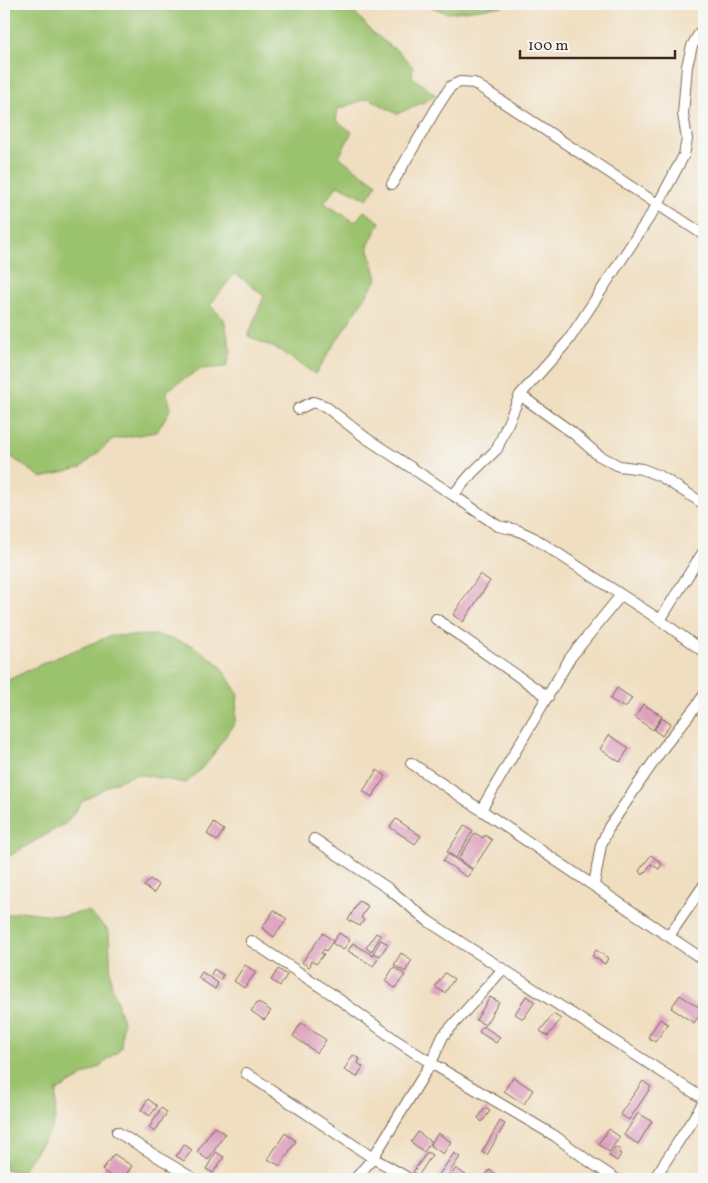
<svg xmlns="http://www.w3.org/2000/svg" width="708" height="1183" font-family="Vollkorn,serif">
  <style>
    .green { fill: #9bc26d; stroke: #6b7646 }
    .building { fill: #dda1be }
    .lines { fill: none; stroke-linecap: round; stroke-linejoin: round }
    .minor-casing { stroke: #7a6957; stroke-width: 12 }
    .minor { stroke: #fff; stroke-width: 10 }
  </style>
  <rect width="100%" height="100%" fill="#f6f6f2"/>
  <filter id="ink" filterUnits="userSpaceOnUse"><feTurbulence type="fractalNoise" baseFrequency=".02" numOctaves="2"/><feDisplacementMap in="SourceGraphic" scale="10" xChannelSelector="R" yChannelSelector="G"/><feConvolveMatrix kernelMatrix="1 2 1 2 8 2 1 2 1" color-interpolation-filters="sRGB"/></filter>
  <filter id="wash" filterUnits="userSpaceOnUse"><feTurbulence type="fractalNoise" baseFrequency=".0096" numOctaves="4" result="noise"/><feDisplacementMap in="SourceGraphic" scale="20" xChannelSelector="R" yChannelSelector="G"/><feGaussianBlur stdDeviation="1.12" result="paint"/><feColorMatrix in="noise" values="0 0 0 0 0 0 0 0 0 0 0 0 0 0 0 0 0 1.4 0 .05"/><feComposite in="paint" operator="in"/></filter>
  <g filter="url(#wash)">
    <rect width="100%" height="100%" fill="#f0dec0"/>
    <path class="green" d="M4 4H348L373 33 400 53 413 67 412 77 437 96 397 114 369 98 338 109 336 120 352 132 339 157 377 184 367 199 338 185 324 203 355 222 364 211 380 222 368 246 377 279 315 374 281 351 248 336 264 296 235 273 210 305 224 319 231 352 226 367 200 369 166 391 171 408 157 432 113 439 82 467 42 478 4 452Z
      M423 4H501L503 6 448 13Z
      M157 635 192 645 219 664 238 694 235 722 208 762 186 783 137 774 113 783 83 801 66 823 4 859V682L48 661 110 636Z
      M20 911 63 916 88 911 109 931 111 983 123 1022 121 1048 99 1067 57 1091 55 1118 53 1127 21 1172 4 1169V916Z"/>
    <g id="blocks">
      <path class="building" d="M480 574 490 581 463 622 453 615Z
        M617 688 632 698 625 708 610 699Z
        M643 704 662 716 653 730 635 717Z
        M662 718 671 723 662 736 654 730Z
        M609 735 629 748 620 762 600 749Z
        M377 770 386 776 372 797 363 791Z
        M396 819 421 836 415 844 390 827Z
        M214 823 224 830 217 841 207 834Z
        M465 825 473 831 456 858 447 852Z
        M475 833 483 838 485 835 492 840 473 869 458 859Z
        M448 854 472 870 467 877 443 861Z
        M651 855 662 864 659 869 651 864 643 875 639 871Z
        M150 879 159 885 154 893 144 886Z
        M359 901 368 906 361 918 364 920 360 926 348 920Z
        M274 910 287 919 274 937 262 928Z
        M323 933 333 941 326 951 324 949 321 953 324 954 316 964 311 961 310 963 311 964 309 967 302 962Z
        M339 933 350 940 343 950 332 943Z
        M376 933 381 936 371 952 366 948Z
        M381 940 388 944 380 956 373 953Z
        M353 943 378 959 373 966 348 951Z
        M596 950 608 958 605 964 592 956Z
        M401 953 412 960 405 972 394 965Z
        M245 965 256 972 244 988 234 981Z
        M394 967 405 975 395 988 385 981Z
        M214 969 223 975 220 980 211 974Z
        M278 969 287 975 280 986 271 980Z
        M202 972 218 983 215 989 198 978Z
        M445 973 454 979 445 993 435 987Z
        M680 995 703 1010 694 1023 671 1008Z
        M526 996 535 1002 523 1019 515 1014Z
        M490 997 499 1002 485 1025 476 1020Z
        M258 1002 271 1011 264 1020 251 1011Z
        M553 1014 561 1019 548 1036 540 1031Z
        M660 1019 668 1024 655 1042 648 1037Z
        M301 1023 326 1040 317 1053 293 1036Z
        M483 1026 500 1037 496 1043 479 1032Z
        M353 1055 360 1059 358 1063 363 1067 357 1077 344 1070Z
        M513 1077 533 1090 524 1104 504 1091Z
        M643 1081 651 1087 629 1120 620 1114Z
        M148 1099 157 1106 150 1116 141 1110Z
        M161 1108 167 1112 155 1132 149 1128Z
        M485 1108 490 1111 482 1122 478 1118Z
        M638 1113 652 1121 638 1144 624 1135Z
        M500 1121 505 1124 487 1155 482 1152Z
        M214 1127 225 1134 208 1160 197 1152Z
        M609 1129 620 1137 609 1152 598 1144Z
        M418 1132 431 1142 424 1152 411 1142Z
        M285 1133 296 1141 280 1166 268 1159Z
        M438 1133 451 1142 443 1154 430 1145Z
        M184 1144 192 1150 184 1161 176 1156Z
        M615 1147 621 1150 619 1153 621 1154 617 1161 609 1156Z
        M216 1152 224 1157 213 1173 206 1169Z
        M427 1152 432 1155 418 1176 413 1172Z
        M454 1153 460 1157 445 1179H436Z
        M114 1154 132 1166 123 1179H115L102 1170Z
        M456 1168 467 1176 465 1179H448Z
        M489 1170 501 1177 500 1179H483Z"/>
    </g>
  </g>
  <g filter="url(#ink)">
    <use href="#blocks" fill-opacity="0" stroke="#7a6957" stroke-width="1"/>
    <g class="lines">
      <defs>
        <path id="minor" d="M704 25 692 46 687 66 683 114 687 139 684 155 658 204 568 341 520 395 497 449 472 473 453 495 498 526 517 530 534 538 660 620 704 652
          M392 184 436 109 451 86 460 82 474 83 704 235
          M520 395 573 433 598 455 619 466 642 469 660 476 704 504
          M298 409 313 402 325 406 366 438 453 495
          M436 619 548 697
          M660 620 696 563 704 551
          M411 763 704 960
          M481 810 570 658 621 595
          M314 839 389 889 428 921 468 947 503 969 679 1083 704 1099
          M594 885 601 845 609 827 663 748 697 705 704 695
          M669 936 704 885
          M251 941 333 995 397 1041 431 1063 555 1136 590 1162 616 1179
          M246 1073 373 1158 410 1179
          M117 1132 194 1179
          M355 1179 373 1158 431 1063 443 1036 503 969
          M654 1179 704 1102"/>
      </defs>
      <use href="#minor" class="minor-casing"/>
      <use href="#minor" class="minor"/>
    </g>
  </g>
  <rect width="708" height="1183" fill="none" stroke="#f6f6f2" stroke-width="20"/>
  <path d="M520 50v8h155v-8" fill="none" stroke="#3b2a1e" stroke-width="2.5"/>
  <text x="528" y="50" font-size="15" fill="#3b2a1e" stroke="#f6f6f2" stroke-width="4" paint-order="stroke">100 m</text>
</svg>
